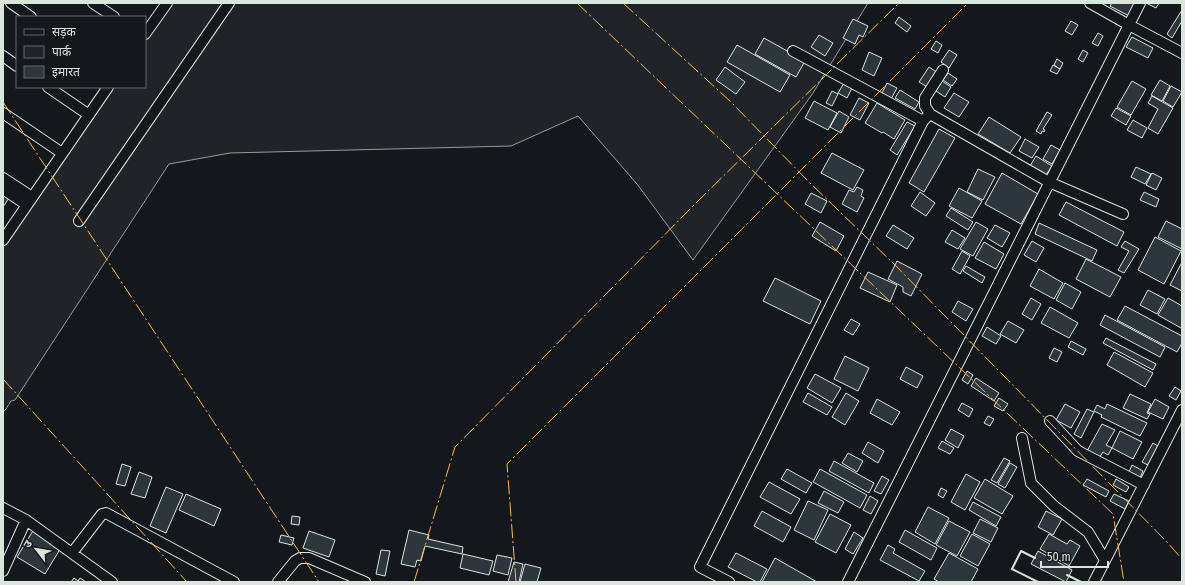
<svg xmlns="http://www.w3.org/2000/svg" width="1185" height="585" font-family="'Fira Sans Condensed','Noto Sans Devanagari',sans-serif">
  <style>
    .green { fill: #202428; stroke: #939e99 }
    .building { fill: #2c363c; stroke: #d8e6dc }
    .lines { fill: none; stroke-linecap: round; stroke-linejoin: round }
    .minor-casing { stroke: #d8e6dc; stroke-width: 12 }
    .minor { stroke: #14181c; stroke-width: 10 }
    .wall { stroke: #d8e6dc; stroke-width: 2 }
    .power { stroke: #ffb74d; stroke-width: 1; stroke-dasharray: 14 3 2 3; stroke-linecap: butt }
  </style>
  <rect width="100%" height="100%" fill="#14181c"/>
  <path class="green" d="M169 3H868L813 93 693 260 637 184 578 116 511 146 230 153 169 164 15 400 11 401 6 409 3 412V246L112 87H145V38Z"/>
  <path class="building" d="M1112 3H1136L1129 16 1110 6Z
    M1146 3H1159L1156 8Z
    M1182 10V21L1172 38 1167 34Z
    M899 17 911 26 907 32 895 23Z
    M853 19 868 26 863 37 859 35 855 44 843 38Z
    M1071 21 1078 25 1072 35 1065 31Z
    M1098 33 1103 36 1098 46 1092 43Z
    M819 35 833 43 825 56 811 47Z
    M1132 37 1153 48 1148 58 1126 47Z
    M764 38 805 61 796 77 755 54Z
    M936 41 942 45 938 53 931 49Z
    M737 45 790 75 780 92 727 62Z
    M949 50 957 55 949 68 941 62Z
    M1083 50 1088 53 1083 62 1078 59Z
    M869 52 882 58 874 76 862 70Z
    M1057 59 1063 63 1060 69 1054 65Z
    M1053 65 1060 69 1057 74 1050 71Z
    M725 67 745 82 736 94 716 80Z
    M929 67 938 73 929 88 919 82Z
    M948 73 957 79 952 86 943 80Z
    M1160 80 1170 86 1162 101 1151 95Z
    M942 81 951 87 945 97 936 91Z
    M1132 81 1146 89 1131 115 1117 107Z
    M844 83 852 88 847 98 838 93Z
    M887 83 897 88 891 99 882 93Z
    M1171 86 1182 92 1173 107 1163 101Z
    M900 90 919 102 915 109 895 98Z
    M832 91 838 94 832 106 826 103Z
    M954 93 969 102 959 117 944 108Z
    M1152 96 1173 108 1158 134 1148 128 1158 109 1148 103Z
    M859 98 869 103 860 120 850 115Z
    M814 101 837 113 828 130 805 118Z
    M877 103 905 120 894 139 883 132 882 133 865 123Z
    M1116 108 1131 116 1126 125 1111 116Z
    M839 111 849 117 841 133 830 127Z
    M1047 112 1052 115 1043 129 1045 130 1044 132 1042 131 1041 134 1036 131Z
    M989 117 1021 137 1010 153 978 134Z
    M1133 120 1147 128 1142 138 1127 130Z
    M907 122 915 126 897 155 890 150Z
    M939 129 955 138 924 192 909 183Z
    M1025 139 1039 147 1032 158 1019 151Z
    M1051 145 1060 150 1052 164 1043 159Z
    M832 153 864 170 853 190 821 173Z
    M1036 156 1052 166 1046 175 1030 166Z
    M1136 167 1151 174 1145 184 1131 177Z
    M978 169 995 177 983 200 967 192Z
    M1002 173 1038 194 1021 224 985 204Z
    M1152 173 1162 178 1156 190 1146 185Z
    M857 187 863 190 861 196 864 198 857 212 842 204 849 190 854 192Z
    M959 188 982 201 972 218 949 206Z
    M920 192 935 203 926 216 911 206Z
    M1144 192 1159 199 1156 207 1140 200Z
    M811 193 827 201 821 213 805 204Z
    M3 194 9 198 3 207Z
    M1066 202 1124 232 1117 246 1059 215Z
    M951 208 973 222 968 230 946 216Z
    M1166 221 1182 229V249L1158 237Z
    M820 222 844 236 836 251 812 236Z
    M976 222 988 229 973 256 960 249Z
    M1039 223 1097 250 1092 261 1035 234Z
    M893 225 914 238 907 249 886 236Z
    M995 225 1010 233 1002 247 987 238Z
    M952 230 965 238 958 249 945 242Z
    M1155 237 1181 251 1164 284 1138 270Z
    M1032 241 1044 248 1036 262 1024 255Z
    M1125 241 1139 249 1124 273 1118 270 1129 251 1121 247Z
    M984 242 1004 254 996 269 975 258Z
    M962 251 970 256 960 274 952 269Z
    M1086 259 1121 277 1110 297 1076 279Z
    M897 261 922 274 911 296 903 292V287L888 279Z
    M1182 262V291L1170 285Z
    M966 266 985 277 982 283 963 271Z
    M1039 269 1063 283 1054 299 1030 286Z
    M868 272 897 285 890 302 860 288Z
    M775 278 821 301 810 324 763 301Z
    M1065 283 1081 292 1072 309 1056 300Z
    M1148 290 1165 299 1157 314 1140 305Z
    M1031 298 1041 304 1032 320 1022 314Z
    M1168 298 1182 306V326L1181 328 1158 315Z
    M958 301 973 309 966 321 952 312Z
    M1125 306 1182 336V343L1177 352 1117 320Z
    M1050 307 1078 323 1069 338 1041 323Z
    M1105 315 1165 347 1160 357 1100 325Z
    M851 319 860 324 853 335 844 330Z
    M1008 321 1024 330 1016 343 1000 334Z
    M987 327 1001 336 996 344 982 336Z
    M1106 338 1156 364 1153 370 1103 343Z
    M1071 341 1086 349 1083 355 1068 347Z
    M1054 348 1062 352 1057 362 1049 358Z
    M1114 352 1153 373 1145 387 1107 365Z
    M845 356 869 368 858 391 834 379Z
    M906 367 923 376 917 388 900 379Z
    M967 371 973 375 968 384 962 380Z
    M815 374 841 388 832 403 807 388Z
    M976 378 999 393 994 401 971 386Z
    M1175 387 1181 391 1176 400 1169 396Z
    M808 393 832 407 827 415 803 402Z
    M846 393 859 401 845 425 832 417Z
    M1130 394 1151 404 1147 413 1150 414 1147 419 1123 408Z
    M999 398 1008 404 1003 411 994 406Z
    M877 399 900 412 892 425 870 413Z
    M1155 399 1169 407 1163 419 1148 412Z
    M962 403 973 409 969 417 958 410Z
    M1065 404 1080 412 1071 428 1056 420Z
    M1107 404 1147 423 1140 436 1101 417 1102 415 1094 411 1097 405 1105 409Z
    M1087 409 1094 412 1081 438 1074 434Z
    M988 416 994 419 990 426 984 423Z
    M1102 424 1115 430 1106 445 1112 448 1108 455 1103 452 1099 458 1087 451Z
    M951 429 964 436 958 448 945 440Z
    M1120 431 1142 442 1133 459 1112 448Z
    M942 441 954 448 950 454 938 448Z
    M868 442 884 451 878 463 862 453Z
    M1153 443 1158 446 1148 465 1142 462Z
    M848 453 863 461 857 472 842 463Z
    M1004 458 1010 461 997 483 991 480Z
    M834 461 874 483 869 493 829 471Z
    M1010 463 1017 467 1005 488 998 484Z
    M122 464 131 467 125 486 116 484Z
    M1132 465 1143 471 1139 480 1128 474Z
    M787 469 812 483 806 493 781 479Z
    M820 469 867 495 860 508 813 482Z
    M139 472 152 477 145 498 131 494Z
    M966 474 980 482 965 510 951 502Z
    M882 476 889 480 881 494 874 491Z
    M985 479 1013 496 1002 514 974 498Z
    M1087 479 1109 491 1106 497 1083 485Z
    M1116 479 1129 487 1126 492 1113 485Z
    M769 482 800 499 791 514 760 497Z
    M166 487 183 494 166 533 150 526Z
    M941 488 947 491 943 498 938 495Z
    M824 491 844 502 838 513 818 503Z
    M186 494 221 509 214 526 179 510Z
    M1114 494 1129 501 1125 509 1110 501Z
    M870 496 878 501 871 514 863 510Z
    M808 501 828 510 814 540 794 530Z
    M973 502 1001 517 996 526 969 510Z
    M928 507 949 518 935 544 915 532Z
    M762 511 791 527 783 542 754 526Z
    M1046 511 1062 519 1053 535 1038 527Z
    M830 514 851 525 836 553 815 542Z
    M292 516 300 517 299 525 291 524Z
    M980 519 998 528 991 542 973 533Z
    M949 521 970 532 957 556 936 545Z
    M34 529 62 546 45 574 17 557Z
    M409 530 429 535 428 539 463 547 462 554 425 546 421 561 417 560 415 567 401 564Z
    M905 530 937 548 931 560 899 542Z
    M309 531 335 540 329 557 303 548Z
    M854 532 863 538 853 554 845 549Z
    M972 534 990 544 978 566 960 556Z
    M1049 534 1067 544 1070 540 1080 546 1069 566 1040 549Z
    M281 535 294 538 292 545 279 542Z
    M888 545 895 549 893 553 925 571 919 581 880 560Z
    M381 550 390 551 385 576 376 574Z
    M1038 551 1072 570 1066 582 1031 564Z
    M736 553 767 569 760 582H757L728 567Z
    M949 553 978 569 971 582H939L934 579Z
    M463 554 493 561 489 575 460 568Z
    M497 555 512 558 508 575 493 571Z
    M775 558 817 582H762Z
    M514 562 523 564 519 582H508Z
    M525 564 541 568 537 582H520Z
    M74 578 78 581 80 578 86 582H71Z"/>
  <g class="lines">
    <defs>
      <path id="minor" d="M11 3 31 17
        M93 3 114 17
        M1090 3 1129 25 1182 53
        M145 34 167 3
        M793 51 923 121
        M3 56 17 66
        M48 87 89 115
        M3 113 62 153
        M930 114 925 106V98L943 70
        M3 178 32 197
        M3 189 27 205
        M79 221 229 3
        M3 240 108 87
        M1050 421 1078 451 1144 485
        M1022 438 1031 483 1054 506 1088 532 1105 560
        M3 508 26 520 112 582
        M72 553 102 514 106 513 234 582
        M3 571 26 520
        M278 582 295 561 300 558H309L365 582
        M729 582 700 567 923 121 930 114 1049 182 1123 214
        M848 582 1140 3
        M1094 582 1182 410"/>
    </defs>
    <use href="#minor" class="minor-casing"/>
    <use href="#minor" class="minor"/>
    <path class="wall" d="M1035 558 1021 551 1012 569 1038 582
      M1067 575 1081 582"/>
    <path class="power" d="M577 3 1113 514 1124 582
      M623 3 731 102 810 183 894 264 1165 540 1182 559
      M3 102 319 582
      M3 379 187 582
      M414 582 455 447 696 203 899 3
      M516 582 507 464 968 3
      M1181 582 1182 580"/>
  </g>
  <rect width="1185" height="585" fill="none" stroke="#d8e6dc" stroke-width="8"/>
  <rect x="16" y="16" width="130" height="72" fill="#14181c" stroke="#626a69"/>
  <rect x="24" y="29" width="20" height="6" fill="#14181c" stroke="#626a69"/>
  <text x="52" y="36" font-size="12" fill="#d8e6dc">सड़क</text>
  <rect x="24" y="46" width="20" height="12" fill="#202428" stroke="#626a69"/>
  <text x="52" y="56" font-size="12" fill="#d8e6dc">पार्क</text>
  <rect x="24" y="66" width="20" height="12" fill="#2c363c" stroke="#626a69"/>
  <text x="52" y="76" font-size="12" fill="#d8e6dc">इमारत</text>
  <g transform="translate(36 549) rotate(301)" stroke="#14181c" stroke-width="3" paint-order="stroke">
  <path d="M0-3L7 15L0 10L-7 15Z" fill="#d8e6dc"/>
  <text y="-6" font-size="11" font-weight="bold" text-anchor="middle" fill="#d8e6dc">उ</text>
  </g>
  <path d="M1041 561v6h67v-6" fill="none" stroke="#d8e6dc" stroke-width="2"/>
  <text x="1047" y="561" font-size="12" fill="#d8e6dc" stroke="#14181c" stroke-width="3" paint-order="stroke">50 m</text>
</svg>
